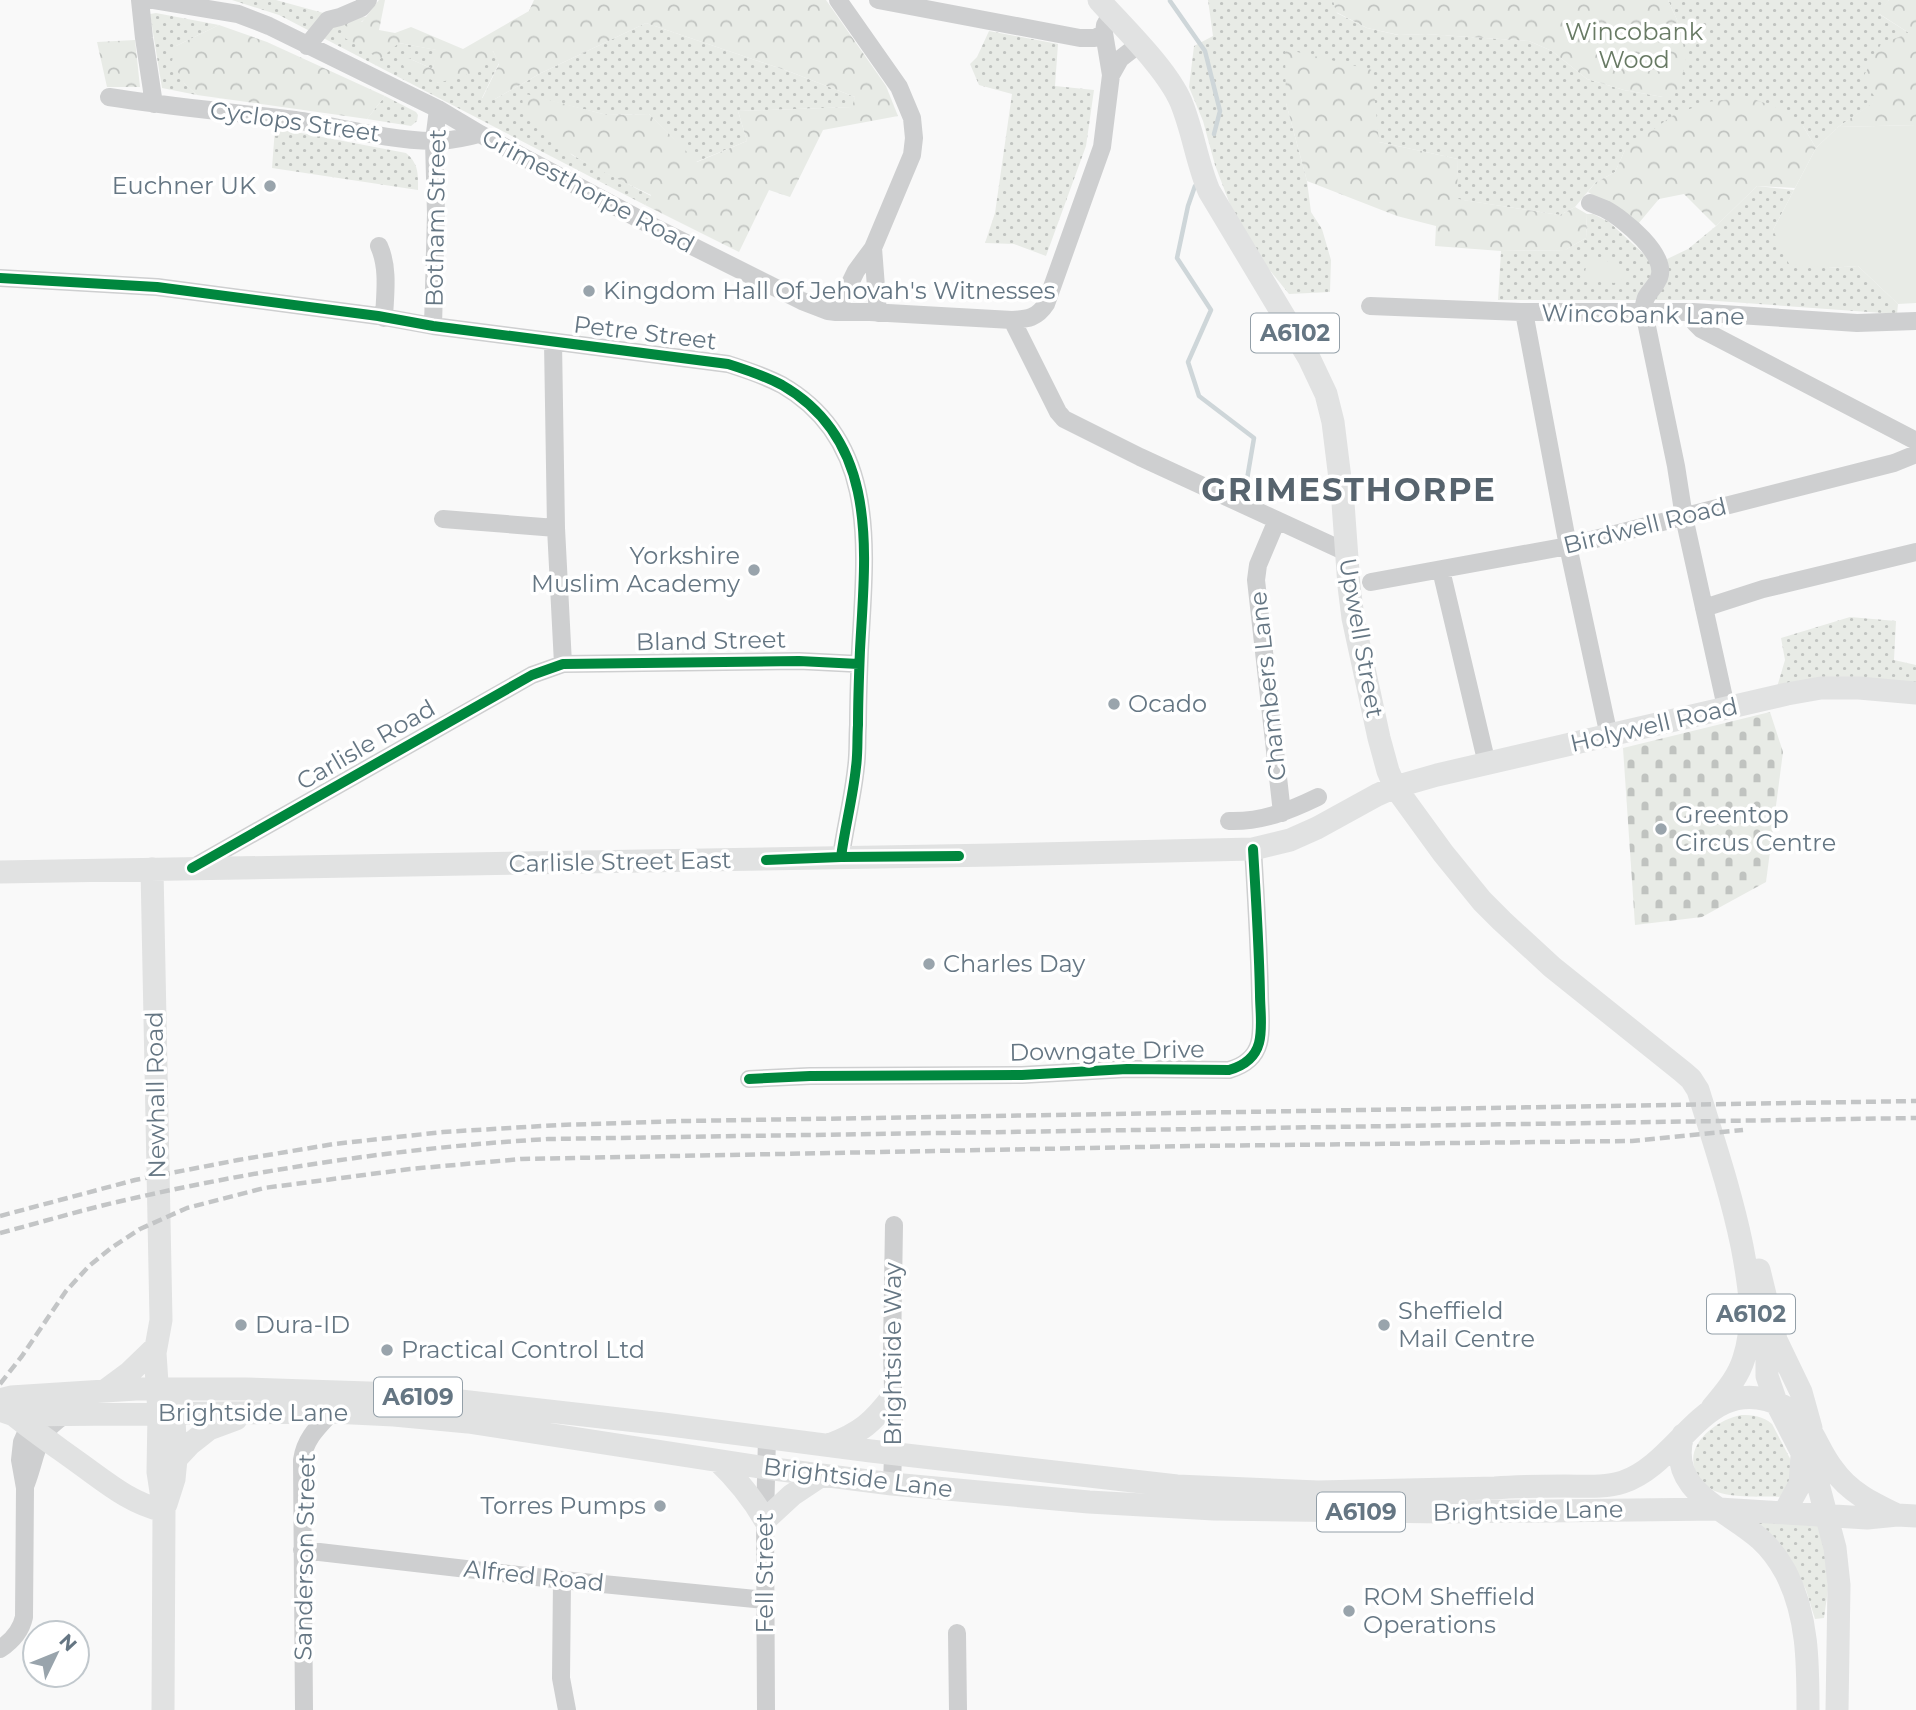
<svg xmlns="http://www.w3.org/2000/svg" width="1916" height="1710" font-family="Montserrat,sans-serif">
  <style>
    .grass { fill: url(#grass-dots) }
    .forest { fill: url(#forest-crowns) }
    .cemetery { fill: url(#cemetery-stones) }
    .garden { fill: #e8ebe6 }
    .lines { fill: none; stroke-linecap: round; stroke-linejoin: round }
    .stream { stroke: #ced6d9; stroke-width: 4.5 }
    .minor { stroke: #cecfd0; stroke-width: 18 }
    .major { stroke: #e1e2e2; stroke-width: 23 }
    .rail { stroke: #c3c5c6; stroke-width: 4.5; stroke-dasharray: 10 5; stroke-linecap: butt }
    .cycleway-casing { stroke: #fff; stroke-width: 15 }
    .cycleway { stroke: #00873e; stroke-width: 10 }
    .poi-dot { fill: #99a4ac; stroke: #fff; stroke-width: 2.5 }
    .labels { text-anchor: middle; stroke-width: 7; stroke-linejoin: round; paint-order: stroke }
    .shield { fill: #fff; stroke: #939fa8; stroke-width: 2 }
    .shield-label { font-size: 23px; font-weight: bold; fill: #657683 }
    .park-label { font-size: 24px; fill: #687a64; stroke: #fff }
    .street-label { font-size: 24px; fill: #657683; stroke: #fff }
    .poi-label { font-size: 24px; fill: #657683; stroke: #fff; text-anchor: start }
    .district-label { font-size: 32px; font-weight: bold; letter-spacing: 2px; fill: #57646e; stroke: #fff }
  </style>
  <defs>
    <pattern id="grass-dots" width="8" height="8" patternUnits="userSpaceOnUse" patternTransform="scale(1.75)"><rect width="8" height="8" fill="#e8ebe6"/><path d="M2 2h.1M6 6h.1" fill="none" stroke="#c0c3c0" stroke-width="1.8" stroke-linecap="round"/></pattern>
    <pattern id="forest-crowns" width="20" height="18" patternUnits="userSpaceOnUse" patternTransform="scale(1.75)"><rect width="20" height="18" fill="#e8ebe6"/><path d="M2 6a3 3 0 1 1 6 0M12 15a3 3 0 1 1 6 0" fill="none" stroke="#c0c3c0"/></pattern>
    <pattern id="cemetery-stones" width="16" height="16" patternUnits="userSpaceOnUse" patternTransform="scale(1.75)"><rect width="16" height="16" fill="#e8ebe6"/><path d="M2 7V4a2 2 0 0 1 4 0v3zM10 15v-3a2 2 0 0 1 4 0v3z" fill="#c0c3c0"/></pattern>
  </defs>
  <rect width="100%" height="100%" fill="#f9f9f9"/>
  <path class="grass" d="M232 0H276L327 14 367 17 361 22 399 43 437 50 433 69 408 58 438 83 493 51 499 63 482 98 495 99 541 73 646 23 788 71 855 97 853 107 738 111 747 141 696 162 649 114 607 115 523 94 572 155 651 196 645 205 279 15Z
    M1208 0H1333L1337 13 1367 28 1398 35 1426 34 1529 41 1552 51 1587 79 1624 90 1663 97 1678 22 1668 0H1889L1879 14 1909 33 1878 100 1838 127 1816 148 1803 126 1625 150 1615 172 1595 183 1575 207 1560 215 1456 199 1458 159 1379 142 1286 103 1307 181 1311 212 1322 229 1331 260 1330 292 1289 294 1242 236 1215 165 1203 121 1189 87 1194 46 1213 36Z
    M156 13 219 25 176 46 184 83 197 95 162 88 150 14Z
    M989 31 1058 44 1055 86 1094 90 1086 146 1046 256 1014 244 985 243 995 213 1012 94 979 85 970 64 977 57Z
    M385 96 416 112 418 115 417 121 411 126 367 119Z
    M275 128 406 153C419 164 418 174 418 190L272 168Z
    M1757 186 1794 190 1773 230 1828 268 1858 266 1898 304 1897 314 1703 300H1498L1501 251 1565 250 1586 238 1587 214H1593L1609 222 1646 256 1665 260 1688 249 1716 226Z
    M1850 617 1896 621 1894 660 1916 665V685L1777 687 1785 660 1781 638Z
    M1741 1415C1753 1415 1763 1416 1772 1424L1797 1472 1782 1497C1763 1496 1727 1499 1711 1489 1706 1486 1703 1482 1699 1477 1679 1448 1715 1420 1741 1415Z
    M1754 1520 1818 1523 1825 1552 1828 1589 1824 1618 1815 1619 1806 1590 1791 1559Z"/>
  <path class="forest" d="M379 0H385L379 30 395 33 411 27 463 49 529 11 534 0H826L886 86 898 116 823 130 790 197 769 190 739 252 645 205 651 195C615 177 542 147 524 110 522 105 523 99 522 93L607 115 649 114 697 162 747 141 738 111 852 107 855 97 788 71 646 23 541 73 495 99H482L499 64 493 51 480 71 438 83 403 66 408 58 433 69 436 50 399 43 380 59 343 37 347 24 362 22Z
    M1333 0H1668L1678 22 1686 57 1680 88 1663 97 1624 90 1587 79 1552 51 1529 41 1426 34 1399 35 1367 28 1336 12Z
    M1889 0H1916V125L1838 127 1877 100 1862 79 1881 44 1909 33 1878 13Z
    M219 25 267 42 385 96 367 119 197 95 184 83 172 61 176 46Z
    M135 40 140 87H107L97 42Z
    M1285 49 1372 70 1379 142 1458 159 1457 199 1560 215 1575 207 1587 214 1586 238 1565 250 1501 251 1435 246 1436 226 1397 216 1307 181 1286 103Z
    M1748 97 1786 111 1803 126 1816 148 1795 188 1757 186 1716 226 1684 194 1659 199 1638 224 1588 192 1595 183 1615 172 1625 150 1672 116 1707 102Z"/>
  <path class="cemetery" d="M1770 712 1783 752 1766 882 1702 917 1635 925 1623 748Z"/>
  <path class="garden" d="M1916 125V303L1898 304 1858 266 1828 268 1789 264 1773 230 1816 148 1838 127Z
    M1588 257 1616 263 1623 267 1625 273 1623 279 1614 283 1584 277Z"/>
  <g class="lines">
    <path class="stream" d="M1170 1 1205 51 1220 111 1214 134
      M1195 186 1188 206 1177 258 1211 310 1188 362 1199 396 1254 438 1245 491"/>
    <path class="minor" d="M140 0 144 38 154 104
      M154 0 238 14 269 26 438 109 480 134 654 227 802 301 828 311 836 312H870L1012 320C1028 319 1037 318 1046 304L1102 147 1111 75 1104 33 1105 25 1111 14
      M878 0 1080 38H1095L1104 33
      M307 46 328 20 340 17 361 8 368 0
      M1111 75 1120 59 1138 45
      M109 97C171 107 233 112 295 120 340 127 387 140 433 141 448 142 465 137 480 134
      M1590 203C1595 205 1600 207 1605 209 1624 219 1668 255 1659 278 1652 294 1643 292 1644 312L1676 466 1684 517 1726 707
      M379 246C389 268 385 294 384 318
      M873 248 878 313
      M0 278 157 287 378 316 433 326 728 364C747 370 765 376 782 385 881 442 865 554 860 650 859 675 858 700 858 725 857 739 858 753 856 767 853 797 845 827 841 857
      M1370 306 1521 312H1693L1857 323 1916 321
      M836 312 856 271 873 248 912 155 914 138 912 118 899 87 838 0
      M1524 312 1568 546 1609 736
      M1693 312 1695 323 1701 329 1916 441
      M1012 320 1058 412 1064 419 1140 457 1346 552
      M433 326 436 214 434 141 438 109
      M553 342 556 528 563 664
      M443 519 556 528
      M1277 520 1258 565 1256 580 1282 813
      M1441 570 1487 764
      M1371 582 1568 546 1894 463 1916 454
      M1704 608 1763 589 1916 552
      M1229 821C1262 822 1289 811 1318 797
      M192 868 532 675 563 664 799 661 859 664
      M749 1079 810 1076 1022 1075 1127 1069 1229 1070C1243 1066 1255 1058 1259 1043 1263 1028 1260 1010 1260 994 1259 946 1256 897 1253 849
      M26 1484C38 1453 34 1435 65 1415
      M892 1484 894 1426 892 1350 894 1225
      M302 1550 562 1580 765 1600
      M562 1580 561 1678 567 1710
      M957 1633 958 1710
      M0 1649C12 1641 21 1631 24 1617L25 1488 20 1460 22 1442 29 1426 36 1418
      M304 1710 302 1460C305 1439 317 1428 332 1412
      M766 1710 765 1520 767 1437"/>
    <path class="major" d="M1099 0C1124 28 1167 69 1181 102 1193 131 1197 163 1209 191L1309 358 1326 394 1333 422 1343 503 1349 586 1353 618 1379 738 1388 771 1395 787 1443 853 1482 901 1502 921 1552 967 1683 1072 1691 1079 1698 1090C1714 1142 1731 1193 1742 1246 1749 1283 1756 1321 1744 1358 1738 1378 1725 1392 1712 1408
      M152 869 161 1320 155 1353 159 1413 158 1472 164 1511 163 1710
      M0 872 995 855 1253 849 1290 840 1317 828 1377 795 1395 787 1437 775 1787 694 1821 688H1859L1916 693
      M1759 1270 1767 1303V1376L1776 1402 1818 1484 1835 1548 1839 1585 1837 1710
      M1773 1326 1776 1340 1801 1392 1811 1428
      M106 1390 129 1373 156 1347
      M0 1400 11 1397 136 1389H246L399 1394 663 1424 871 1451 1177 1486 1318 1492 1495 1488C1519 1486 1541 1486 1565 1486 1584 1486 1604 1488 1623 1482 1683 1462 1707 1367 1785 1407 1813 1421 1815 1446 1833 1469 1849 1492 1872 1503 1897 1515
      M0 1410 14 1415 332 1412 394 1415 468 1422 766 1468 892 1484 1089 1502 1214 1509 1445 1512 1719 1509 1867 1518 1897 1515 1916 1516
      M14 1415C35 1432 57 1447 79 1463 107 1483 130 1503 164 1511
      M1683 1435C1666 1491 1727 1509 1760 1539 1770 1548 1779 1560 1786 1573 1808 1616 1808 1663 1808 1710
      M829 1445C861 1433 873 1422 893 1396
      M176 1459 190 1444 209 1429 236 1419
      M718 1461C738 1480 751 1496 765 1520L792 1495 822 1475
      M166 1504 174 1479 176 1459 173 1400
      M1784 1513 1800 1484 1802 1456"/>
    <path class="rail" d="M0 1216 135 1180 238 1160 334 1144 443 1132 559 1125 685 1121 1916 1101
      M0 1233C46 1221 92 1207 139 1197 273 1167 411 1147 548 1139L1916 1118
      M0 1384 22 1356 66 1291 89 1266 111 1248 140 1229 187 1208 264 1188 410 1169 521 1159 1191 1146 1632 1141 1743 1130"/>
    <defs>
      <path id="cycleway" d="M0 278 157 287 378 316 433 326 728 364C747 370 765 376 782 385 881 442 865 554 860 650 859 675 858 700 858 725 857 739 858 753 856 767 853 797 845 827 841 857
        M766 860 841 857 959 856
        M192 868 532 675 563 664 799 661 859 664
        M749 1079 810 1076 1022 1075 1127 1069 1229 1070C1243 1066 1255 1058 1259 1043 1263 1028 1260 1010 1260 994 1259 946 1256 897 1253 849"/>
    </defs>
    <use href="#cycleway" class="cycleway-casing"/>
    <use href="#cycleway" class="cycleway"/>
  </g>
  <g class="poi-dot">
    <circle cx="270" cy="186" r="7"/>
    <circle cx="589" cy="291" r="7"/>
    <circle cx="754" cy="570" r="7"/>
    <circle cx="1114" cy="704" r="7"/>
    <circle cx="1661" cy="829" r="7"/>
    <circle cx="929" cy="964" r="7"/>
    <circle cx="241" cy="1325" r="7"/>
    <circle cx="1384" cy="1325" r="7"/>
    <circle cx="387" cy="1350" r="7"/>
    <circle cx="660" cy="1506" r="7"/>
    <circle cx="1349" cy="1611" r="7"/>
  </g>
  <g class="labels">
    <g class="shield">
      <rect x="1251" y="313.5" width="88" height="39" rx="5"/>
      <rect x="1707" y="1294.5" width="88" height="39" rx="5"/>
      <rect x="374" y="1377.5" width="88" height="39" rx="5"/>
      <rect x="1317" y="1492.5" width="88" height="39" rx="5"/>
    </g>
    <g class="shield-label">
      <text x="1295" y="341">A6102</text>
      <text x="1751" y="1322">A6102</text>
      <text x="418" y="1405">A6109</text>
      <text x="1361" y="1520">A6109</text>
    </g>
    <g class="park-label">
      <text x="1634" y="40">Wincobank<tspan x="1634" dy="28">Wood</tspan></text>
    </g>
    <g class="street-label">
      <text transform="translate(295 122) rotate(8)" y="8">Cyclops Street</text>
      <text transform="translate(588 191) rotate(28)" y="8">Grimesthorpe Road</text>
      <text transform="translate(436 218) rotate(-89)" y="8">Botham Street</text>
      <text transform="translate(1643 315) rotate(1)" y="8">Wincobank Lane</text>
      <text transform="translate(645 333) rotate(7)" y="8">Petre Street</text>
      <text transform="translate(1645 526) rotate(-14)" y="8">Birdwell Road</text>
      <text transform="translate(1361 638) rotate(80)" y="8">Upwell Street</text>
      <text transform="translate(711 641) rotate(-1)" y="8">Bland Street</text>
      <text transform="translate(1268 686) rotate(-96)" y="8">Chambers Lane</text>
      <text transform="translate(1654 725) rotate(-13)" y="8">Holywell Road</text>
      <text transform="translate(366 745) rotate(-30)" y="8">Carlisle Road</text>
      <text transform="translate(620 862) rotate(-1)" y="8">Carlisle Street East</text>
      <text transform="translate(1107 1051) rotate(-1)" y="8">Downgate Drive</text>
      <text transform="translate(156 1095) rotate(-91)" y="8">Newhall Road</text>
      <text transform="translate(893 1354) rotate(-90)" y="8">Brightside Way</text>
      <text x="253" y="1421">Brightside Lane</text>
      <text transform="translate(858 1478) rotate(7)" y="8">Brightside Lane</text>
      <text transform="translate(1528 1511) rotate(-1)" y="8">Brightside Lane</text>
      <text transform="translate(305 1557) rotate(-89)" y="8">Sanderson Street</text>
      <text transform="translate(765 1573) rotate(-90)" y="8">Fell Street</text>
      <text transform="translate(534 1576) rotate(6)" y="8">Alfred Road</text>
    </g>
    <g class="poi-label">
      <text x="256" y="194" text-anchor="end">Euchner UK</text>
      <text x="603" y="299">Kingdom Hall Of Jehovah's Witnesses</text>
      <text x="740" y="564" text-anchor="end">Yorkshire<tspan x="740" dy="28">Muslim Academy</tspan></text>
      <text x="1128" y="712">Ocado</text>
      <text x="1675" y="823">Greentop<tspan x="1675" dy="28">Circus Centre</tspan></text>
      <text x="943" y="972">Charles Day</text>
      <text x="1398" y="1319">Sheffield<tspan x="1398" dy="28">Mail Centre</tspan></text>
      <text x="255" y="1333">Dura-ID</text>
      <text x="401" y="1358">Practical Control Ltd</text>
      <text x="646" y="1514" text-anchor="end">Torres Pumps</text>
      <text x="1363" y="1605">ROM Sheffield<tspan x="1363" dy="28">Operations</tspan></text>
    </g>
    <g class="district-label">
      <text x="1349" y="501">GRIMESTHORPE</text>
    </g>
  </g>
  <g transform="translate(56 1654) rotate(47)"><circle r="33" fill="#ffffff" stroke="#c1c8cd" stroke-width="2"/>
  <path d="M0-5L12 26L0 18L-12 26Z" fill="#99a4ac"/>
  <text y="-10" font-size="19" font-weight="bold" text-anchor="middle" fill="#657683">N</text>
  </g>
</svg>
